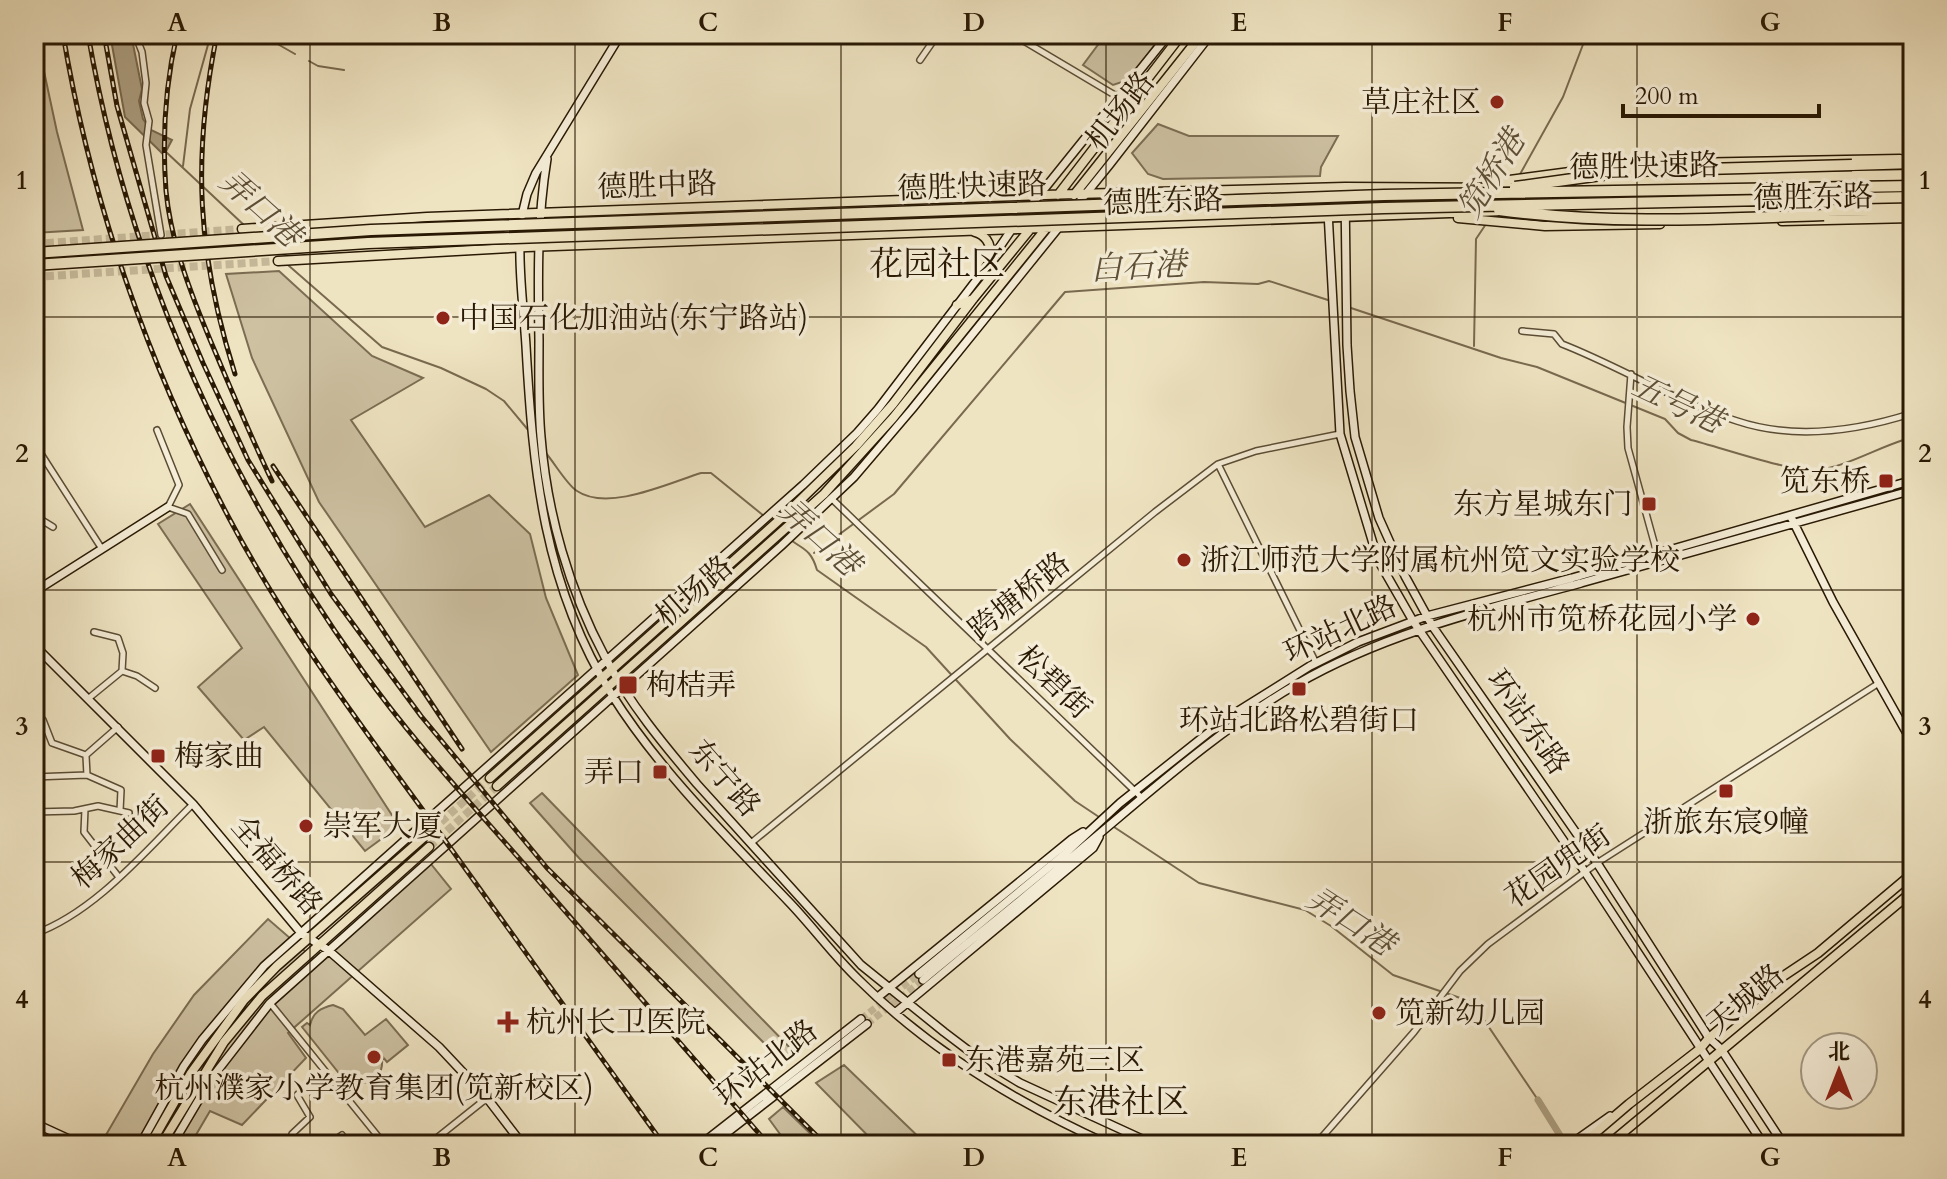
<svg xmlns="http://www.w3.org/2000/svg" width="1947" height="1179" font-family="Cardo,'Noto Serif SC',serif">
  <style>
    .green { fill: #cdc1a2; stroke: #7b6d53; stroke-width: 2 }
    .water { fill: #ac9f81; stroke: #78694f; stroke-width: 2 }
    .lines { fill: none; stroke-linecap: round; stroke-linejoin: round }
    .stream { stroke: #78694f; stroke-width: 2 }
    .canal { stroke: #ac9f81; stroke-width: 7 }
    .secondary-tunnel { stroke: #c7bb9c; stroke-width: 7; stroke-dasharray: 7 3.5; stroke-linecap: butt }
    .primary-tunnel { stroke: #c7bb9c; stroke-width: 8; stroke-dasharray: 8 4; stroke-linecap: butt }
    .street-casing { stroke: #5a4c34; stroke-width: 8 }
    .secondary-casing { stroke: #291904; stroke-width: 10 }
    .primary-casing { stroke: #291904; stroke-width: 11 }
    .highway-casing { stroke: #291904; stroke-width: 13 }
    .street { stroke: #f5edd7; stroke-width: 5 }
    .secondary { stroke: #f5edd7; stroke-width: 7 }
    .primary { stroke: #efe4c2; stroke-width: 8 }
    .highway { stroke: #efe4c2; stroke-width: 10 }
    .rail-casing { stroke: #291904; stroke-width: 5 }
    .rail { stroke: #f5edd7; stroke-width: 2; stroke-dasharray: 6; stroke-linecap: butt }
    .highway-bridge-casing { stroke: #291904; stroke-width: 13; stroke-linecap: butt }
    .highway-bridge { stroke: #efe4c2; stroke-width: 10 }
    .grid { fill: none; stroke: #291904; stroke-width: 2; stroke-opacity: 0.55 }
    .poi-dot { fill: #8f2418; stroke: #f5edd7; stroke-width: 3 }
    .labels { text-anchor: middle; stroke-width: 7; stroke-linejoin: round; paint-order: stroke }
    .poi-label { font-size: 30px; fill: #291904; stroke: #f5edd7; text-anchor: start }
    .street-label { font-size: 30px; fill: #291904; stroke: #f5edd7 }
    .water-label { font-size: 32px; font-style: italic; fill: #5d4f36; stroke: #f5edd7 }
    .quarter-label { font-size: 34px; fill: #291904; stroke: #f5edd7 }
    .neatline { fill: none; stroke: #291904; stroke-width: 3 }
    .grid-label { font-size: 26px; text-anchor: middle; font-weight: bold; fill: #291904 }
  </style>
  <rect width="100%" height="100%" fill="#efe4c2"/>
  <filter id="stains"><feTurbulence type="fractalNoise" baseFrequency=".0025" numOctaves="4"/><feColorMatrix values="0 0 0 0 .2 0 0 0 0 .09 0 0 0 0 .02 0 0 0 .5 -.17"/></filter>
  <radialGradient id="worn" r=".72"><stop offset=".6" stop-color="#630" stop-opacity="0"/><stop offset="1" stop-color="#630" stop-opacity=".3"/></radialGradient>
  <path class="green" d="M34 34H36L57 132 83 230 34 233Z
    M1106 34H1163L1128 80 1113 85 1083 65Z
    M1158 124 1189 136H1338L1321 167 1320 176 1163 179 1148 174 1132 153Z
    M279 271 372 356 423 378 351 420 425 527 489 495 530 534 546 598 578 675 491 752 319 502 252 358 226 274Z
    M190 504 399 826 365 851 264 727 244 740 198 687 242 648 158 524Z
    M542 793 797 1055 784 1063 579 858 530 803Z
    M431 864 451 889 288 1033 306 1058 242 1125 210 1111 190 1145H113L103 1140 153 1054 194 995 268 919 314 959Z
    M333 1005 343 1009 365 1035 386 1019 408 1045 387 1062 382 1056C383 1068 381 1073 373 1082L355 1083 359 1090 354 1092 302 1027 307 1023 310 1025C313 1012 321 1008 333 1005Z
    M844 1065 927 1145H877L816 1083Z
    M783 1107 822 1145H788L769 1119Z"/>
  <path class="water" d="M110 34H131L142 89 139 101 143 119 151 130 172 140 164 155 125 117Z"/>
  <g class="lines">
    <path class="stream" d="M260 34 295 54
      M309 61 318 66 344 70
      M165 151 245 226
      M183 166 190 109 211 34
      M1519 176 1563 97 1587 34
      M288 265 382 347 441 368 486 389 504 401 529 431
      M1348 307 1501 358 1537 367 1665 419 1678 433 1691 440C1720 447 1793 473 1818 470 1849 466 1882 445 1913 437
      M1474 346 1476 239 1486 224
      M545 452C554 462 567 485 577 491 608 512 669 483 701 473H711L764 516
      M783 534C801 550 810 546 817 570L926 647 1010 739 1075 801 1099 817
      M814 553 894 494 1065 292 1204 282 1258 284 1269 281 1331 301
      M1114 827 1199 883 1305 910 1331 926 1393 975 1472 1002 1538 1100"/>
    <path class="canal" d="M1538 1100 1566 1145"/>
    <path class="secondary-tunnel" d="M861 1019 919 974
      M867 1024 923 980"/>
    <path class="primary-tunnel" d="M34 244 242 229
      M34 277 278 261
      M423 838 490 778
      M429 847 497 786"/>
    <defs>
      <path id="street" d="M135 34 142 52 146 83 144 103 149 121 146 145 161 235
        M1012 34 1118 97
        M920 60 938 34
        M1522 331 1554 334 1562 344C1621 367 1676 402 1737 421 1794 440 1857 431 1913 413
        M1631 374 1627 427 1628 448 1657 553
        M157 430 179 485 168 507 188 514 222 570
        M34 443 102 549
        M1218 464 1316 663
        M832 499 1141 797
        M34 520 40 519 53 527
        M94 632 118 638 123 653 122 671 137 676 155 688
        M89 698 122 671
        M34 718 43 720 52 743 86 755 118 727
        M86 756 87 775
        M34 777 87 775 121 790 120 811
        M85 809 84 832 118 876
        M34 812 74 811 98 806 129 813
        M751 843 1155 512 1218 464 1256 451 1340 434
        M34 934C96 912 147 849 193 804
        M270 1003 385 1145
        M288 1145 292 1134 310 1117 297 1095 324 1070
        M328 1145 342 1135
        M428 1145 487 1098
        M1315 1145 1414 1032 1460 971 1488 944 1597 863 1879 683"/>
      <path id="secondary" d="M547 159C537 220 538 279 539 340 539 372 538 405 541 437 547 513 569 590 605 657 629 703 664 745 697 784L861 965 944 1032 977 1057 1020 1083 1155 1145
        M1327 193 1340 434 1378 560 1413 621 1585 872 1764 1145
        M1345 193 1347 345 1350 391 1355 437 1379 518 1405 576 1433 627 1597 863 1709 1038 1721 1049 1784 1145
        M522 215 527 194 536 173 621 34
        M520 244C519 277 524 313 526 346 533 472 544 586 612 695 659 770 729 839 789 902 813 927 833 955 858 979 929 1050 1019 1104 1110 1145
        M1792 519 1833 602 1913 744
        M34 592 168 507
        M34 645 193 804 301 933 328 950 439 1047 487 1098 523 1145
        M919 974 1066 853 1120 803 1227 718 1310 666 1358 642 1427 616 1572 578 1913 480
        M923 980C977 935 1033 891 1086 845 1153 789 1221 728 1297 684 1383 634 1486 609 1581 583 1692 552 1803 521 1913 490
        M878 997 1072 839 1083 832
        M895 1013 1093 848 1099 837
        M34 1123 82 1145
        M34 1138 49 1145
        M140 1145 184 1066 202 1040 264 966 803 485 857 433 878 409 984 270 1012 229 1169 34
        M172 1145 211 1079 270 1003 781 546 854 477 912 409 1110 164 1211 34
        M700 1145 861 1019
        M711 1145 867 1024
        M1569 1145 1610 1116"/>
      <path id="primary" d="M1487 183 1630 164 1900 159
        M1718 184 1844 181
        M1058 195 1182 34
        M1074 195 1202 34
        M1773 205 1913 203
        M1533 210 1580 209
        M1458 218 1545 226 1660 224
        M1782 221 1913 218
        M242 229 427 217 1075 194 1345 187 1520 188
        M975 232C989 236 992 248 990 261
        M278 261 527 247 1504 211
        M957 305 973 299
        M490 778 787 513 856 446 893 404 973 299 1049 206
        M497 786 824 494 893 418 1065 205
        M150 1145 191 1073 244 1000 277 966 423 838
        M161 1145 224 1042 262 996 429 847
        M1581 1145 1629 1104 1700 1049 1709 1038 1782 977 1818 953 1913 873
        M1608 1145 1913 891"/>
      <path id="highway" d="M1852 165 1913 163
        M1576 188 1641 180 1913 175
        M1576 209 1641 213 1913 210"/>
    </defs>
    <use href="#street" class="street-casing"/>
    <use href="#secondary" class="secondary-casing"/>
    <use href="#primary" class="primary-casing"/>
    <use href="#highway" class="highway-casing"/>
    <use href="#street" class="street"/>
    <use href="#secondary" class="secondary"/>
    <use href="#primary" class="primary"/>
    <use href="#highway" class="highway"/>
    <defs>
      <path id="rail" d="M63 34C91 202 149 367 229 518 294 641 381 751 462 864 529 958 597 1051 664 1145
        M88 34C128 266 226 479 362 670 411 739 469 801 524 864 605 958 688 1051 769 1145
        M104 34 117 106 166 276 203 363 248 460 331 594 421 716 547 868 826 1145
        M177 34C165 86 162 138 166 191 171 243 191 294 211 342 231 389 250 435 272 481
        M217 34C192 157 197 254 235 374
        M273 466 462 749"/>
    </defs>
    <use href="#rail" class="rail-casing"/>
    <use href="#rail" class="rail"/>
    <defs>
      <path id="highway-bridge" d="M1515 187 1630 171 1852 165
        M1499 210C1607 225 1715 219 1824 215
        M34 253 371 230 1384 195 1913 186
        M34 265 368 243 1384 208 1913 197"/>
    </defs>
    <use href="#highway-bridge" class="highway-bridge-casing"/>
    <use href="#highway-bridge" class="highway-bridge"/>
  </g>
  <path class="grid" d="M310 34V1145M575 34V1145M841 34V1145M1106 34V1145M1372 34V1145M1637 34V1145M34 317H1913M34 590H1913M34 862H1913"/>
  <g class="poi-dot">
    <circle cx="1497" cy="102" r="8"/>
    <circle cx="443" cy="318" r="8"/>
    <rect x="1878" y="473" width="16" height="16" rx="4"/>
    <rect x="1641" y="496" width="16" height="16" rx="4"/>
    <circle cx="1184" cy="560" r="8"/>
    <circle cx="1753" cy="619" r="8"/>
    <rect x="618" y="675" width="20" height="20" rx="4"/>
    <rect x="1291" y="681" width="16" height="16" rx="4"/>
    <rect x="150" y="748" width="16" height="16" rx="4"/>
    <rect x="652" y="764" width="16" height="16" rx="4"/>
    <rect x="1718" y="783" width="16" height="16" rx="4"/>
    <circle cx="306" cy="826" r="8"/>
    <circle cx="1379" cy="1013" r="8"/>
    <path d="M504 1010h8v8h8v8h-8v8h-8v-8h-8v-8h8z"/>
    <circle cx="374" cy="1057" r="8"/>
    <rect x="941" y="1052" width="16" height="16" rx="4"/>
  </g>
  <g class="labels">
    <g class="poi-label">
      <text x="1481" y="112" text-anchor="end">草庄社区</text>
      <text x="459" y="328">中国石化加油站(东宁路站)</text>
      <text x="1870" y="491" text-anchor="end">笕东桥</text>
      <text x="1633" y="514" text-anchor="end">东方星城东门</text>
      <text x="1200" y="570">浙江师范大学附属杭州笕文实验学校</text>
      <text x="1737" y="629" text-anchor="end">杭州市笕桥花园小学</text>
      <text x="646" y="695">枸桔弄</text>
      <text x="1299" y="730" text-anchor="middle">环站北路松碧街口</text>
      <text x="174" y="766">梅家曲</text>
      <text x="644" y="782" text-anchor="end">弄口</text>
      <text x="1726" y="832" text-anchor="middle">浙旅东宸9幢</text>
      <text x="322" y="836">崇军大厦</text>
      <text x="1395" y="1023">笕新幼儿园</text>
      <text x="526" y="1032">杭州长卫医院</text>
      <text x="965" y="1070">东港嘉苑三区</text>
      <text x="374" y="1098" text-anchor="middle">杭州濮家小学教育集团(笕新校区)</text>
    </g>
    <g class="street-label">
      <text transform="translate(1120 111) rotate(-52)" y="10">机场路</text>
      <text transform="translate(1644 166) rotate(-1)" y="10">德胜快速路</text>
      <text transform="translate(657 185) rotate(-2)" y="10">德胜中路</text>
      <text transform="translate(972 186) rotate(-2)" y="10">德胜快速路</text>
      <text transform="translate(1813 197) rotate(-1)" y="10">德胜东路</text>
      <text transform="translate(1163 201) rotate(-2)" y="10">德胜东路</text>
      <text transform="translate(694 591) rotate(-41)" y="10">机场路</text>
      <text transform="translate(1019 596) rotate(-39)" y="10">跨塘桥路</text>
      <text transform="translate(1340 629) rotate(-25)" y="10">环站北路</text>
      <text transform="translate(1054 682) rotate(44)" y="10">松碧街</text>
      <text transform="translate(1528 722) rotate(55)" y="10">环站东路</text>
      <text transform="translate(725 778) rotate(49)" y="10">东宁路</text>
      <text transform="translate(120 842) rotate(-43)" y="10">梅家曲街</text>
      <text transform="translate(277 865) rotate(49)" y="10">全福桥路</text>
      <text transform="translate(1558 866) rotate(-35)" y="10">花园兜街</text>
      <text transform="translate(1745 999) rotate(-40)" y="10">天城路</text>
      <text transform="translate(766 1063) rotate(-38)" y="10">环站北路</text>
    </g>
    <g class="water-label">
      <text transform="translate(1491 174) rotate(-58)" y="11">笕桥港</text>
      <text transform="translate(261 208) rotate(42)" y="11">弄口港</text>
      <text transform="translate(1138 266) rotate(-3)" y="11">白石港</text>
      <text transform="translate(1678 403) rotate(25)" y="11">五号港</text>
      <text transform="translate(820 537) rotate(42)" y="11">弄口港</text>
      <text transform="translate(1351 921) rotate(33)" y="11">弄口港</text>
    </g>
    <g class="quarter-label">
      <text x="937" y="275">花园社区</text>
      <text x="1121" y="1113">东港社区</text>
    </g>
  </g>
  <rect width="1947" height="1179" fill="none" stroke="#efe4c2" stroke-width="88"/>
  <g transform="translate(1839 1071)"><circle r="38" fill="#f5edd7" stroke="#a39883" stroke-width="2"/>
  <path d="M0-6L14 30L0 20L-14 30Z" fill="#8f2418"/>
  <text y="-12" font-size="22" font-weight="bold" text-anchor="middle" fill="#291904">北</text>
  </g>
  <path d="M1623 104v12h196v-12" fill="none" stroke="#291904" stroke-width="4"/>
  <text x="1635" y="104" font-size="24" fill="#291904" stroke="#f5edd7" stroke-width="6" paint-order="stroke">200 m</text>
  <rect x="44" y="44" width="1859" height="1091" class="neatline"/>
  <g class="grid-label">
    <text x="177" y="31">A</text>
    <text x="442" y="31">B</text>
    <text x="708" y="31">C</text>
    <text x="974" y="31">D</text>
    <text x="1239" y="31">E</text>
    <text x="1505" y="31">F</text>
    <text x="1770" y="31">G</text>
    <text x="22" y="189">1</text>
    <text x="1925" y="189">1</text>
    <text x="22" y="462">2</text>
    <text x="1925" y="462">2</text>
    <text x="22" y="735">3</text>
    <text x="1925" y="735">3</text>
    <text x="22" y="1008">4</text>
    <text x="1925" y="1008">4</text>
    <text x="177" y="1166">A</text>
    <text x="442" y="1166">B</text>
    <text x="708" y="1166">C</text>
    <text x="974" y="1166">D</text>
    <text x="1239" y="1166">E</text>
    <text x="1505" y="1166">F</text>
    <text x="1770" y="1166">G</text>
  </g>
  <rect width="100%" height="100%" filter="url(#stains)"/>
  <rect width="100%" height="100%" fill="url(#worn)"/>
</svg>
